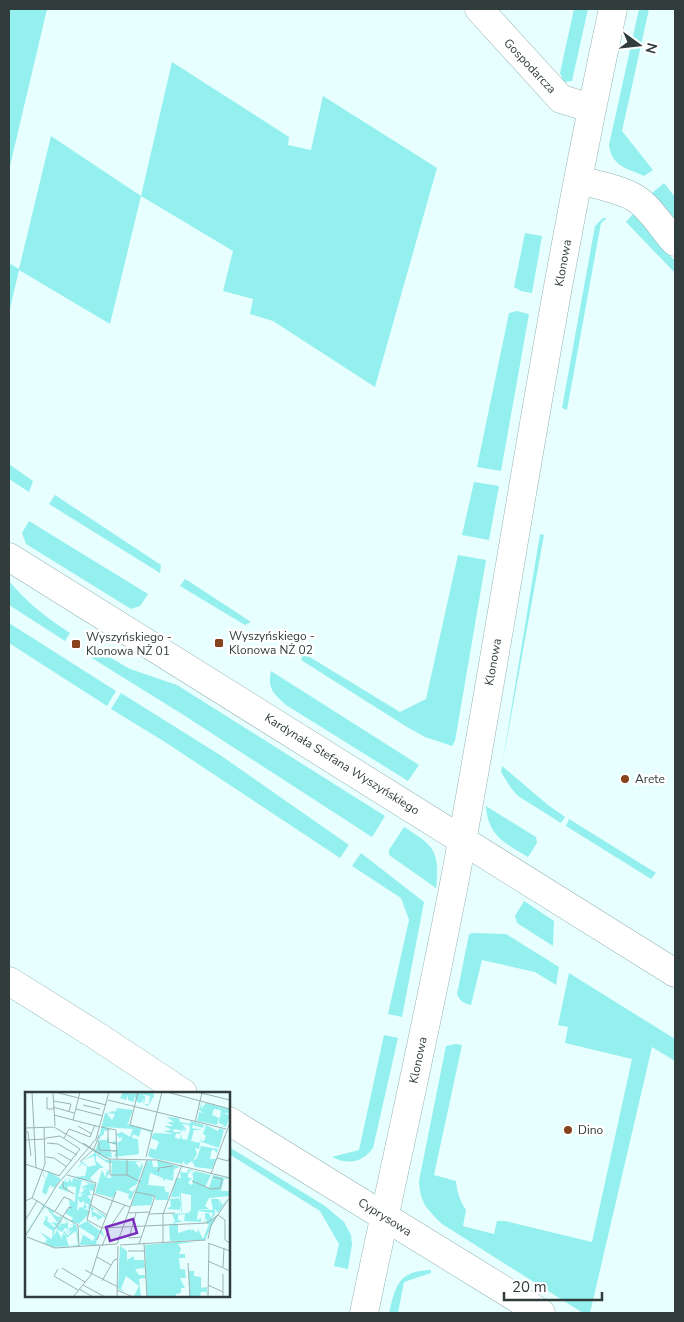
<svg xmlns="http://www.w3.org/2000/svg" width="684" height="1322" font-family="'Nunito Sans',sans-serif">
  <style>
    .green { fill: #94efef }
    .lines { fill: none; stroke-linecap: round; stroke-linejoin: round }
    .street-casing { stroke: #96b2b2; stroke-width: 29 }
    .secondary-casing { stroke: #96b2b2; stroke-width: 29 }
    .street { stroke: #fff; stroke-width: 28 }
    .secondary { stroke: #fff; stroke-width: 28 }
    .poi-dot { fill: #88421c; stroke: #fff; stroke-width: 2 }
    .labels { text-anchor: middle; stroke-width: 5; stroke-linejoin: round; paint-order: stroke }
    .street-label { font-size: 12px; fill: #313c3c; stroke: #fff }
    .poi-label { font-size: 12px; fill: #313c3c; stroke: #fff; text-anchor: start }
    .inset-road { fill: none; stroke: #9fb1b1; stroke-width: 1 }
    .view { fill: #7b2cbf; fill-opacity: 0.15; stroke: #7b2cbf; stroke-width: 2.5 }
    .inset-edge { fill: none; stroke: #313c3c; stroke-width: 2.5 }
  </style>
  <rect width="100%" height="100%" fill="#e8ffff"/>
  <path class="green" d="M9 9H47L9 170Z
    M574 9H588L572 81 564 82 560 73Z
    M639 9H649L622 131 653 170 644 176C627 168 612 167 609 145Z
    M172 62 289 137 288 145 311 150 323 96 437 168 375 387 273 321 250 314 253 299 223 291 233 251 141 196 110 324 19 270 9 313V263L19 269 51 136 141 196Z
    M664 183 675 197V221L652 193Z
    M633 214 675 261V273L626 222Z
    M603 218H607L601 223 567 410 562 408 595 226Z
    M525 233 542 236 532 293 521 291 514 287Z
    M517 311 529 314 501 471 477 467 509 313Z
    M9 464 33 481 29 492 9 479Z
    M474 482 499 486 489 540 462 535Z
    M55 495 161 565 160 573 49 504Z
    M29 521 148 594 140 606 131 609 26 544 22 533Z
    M540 534 544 535 502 766 548 805 565 817 561 823 518 796 511 788 501 772Z
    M458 555 486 560 455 741 452 746 425 737 407 727 301 660 303 653 400 712 426 699Z
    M185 579 190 582 251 622 245 625 180 586Z
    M9 581C28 603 45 617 70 633L65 641 9 605Z
    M9 623 116 691 107 706 9 643Z
    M92 647 130 669 177 685 385 816 372 837 182 714 87 655Z
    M271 671 419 765 408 781 286 705C274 694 267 689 271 671Z
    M121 693 220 755 349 845 340 858 165 742 111 709Z
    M486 806 536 837 537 843 528 857C505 843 488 836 486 806Z
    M569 819 656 873 651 879 566 826Z
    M404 827C434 846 440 850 436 888L389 855V850Z
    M361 853 424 902 402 1017 388 1014 409 920 401 898 352 866Z
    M524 901 554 921 553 946 517 923 515 916Z
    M473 933 506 934 559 967 556 985 535 972 482 960 471 1005C463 1003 460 1001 457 994L469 934Z
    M569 973 675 1039V1061L652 1047 590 1313H583L442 1224C427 1209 420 1203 419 1181L446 1046 456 1044 462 1045 434 1175 456 1181C457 1192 460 1201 466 1210L463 1226 494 1234 497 1221H505L592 1242 632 1059 565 1043 568 1027 558 1025Z
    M384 1035 398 1038 373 1148C362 1163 348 1165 332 1157L359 1150Z
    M229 1147 325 1206 344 1222 351 1235 352 1244 348 1269 334 1266 339 1244 320 1211 229 1154Z
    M431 1270V1273L404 1282 398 1313H389C396 1285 398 1271 431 1270Z"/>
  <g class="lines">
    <defs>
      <path id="street" d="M479 9 561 99 591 108
        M578 180C596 185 618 188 635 198 651 208 662 228 675 242
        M9 981 94 1034 183 1093
        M229 1121 541 1313
        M364 1313C397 1154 434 996 463 836 513 560 553 283 613 9"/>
      <path id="secondary" d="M9 557 675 973"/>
    </defs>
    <use href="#street" class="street-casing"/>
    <use href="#secondary" class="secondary-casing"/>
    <use href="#street" class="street"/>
    <use href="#secondary" class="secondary"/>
  </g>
  <g class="poi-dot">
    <rect x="214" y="638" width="10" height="10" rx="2.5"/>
    <rect x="71" y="639" width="10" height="10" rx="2.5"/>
    <circle cx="625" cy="779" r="5"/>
    <circle cx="568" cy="1130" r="5"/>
  </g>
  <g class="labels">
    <g class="street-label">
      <text transform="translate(530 66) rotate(47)" y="4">Gospodarcza</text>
      <text transform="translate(563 263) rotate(-80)" y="4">Klonowa</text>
      <text transform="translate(493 662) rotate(-80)" y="4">Klonowa</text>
      <text transform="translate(342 764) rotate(32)" y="4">Kardynała Stefana Wyszyńskiego</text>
      <text transform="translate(418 1060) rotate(-78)" y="4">Klonowa</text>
      <text transform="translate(385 1217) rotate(32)" y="4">Cyprysowa</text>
    </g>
    <g class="poi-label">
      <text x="229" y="640">Wyszyńskiego -<tspan x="229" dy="14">Klonowa NŻ 02</tspan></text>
      <text x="86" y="641">Wyszyńskiego -<tspan x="86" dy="14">Klonowa NŻ 01</tspan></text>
      <text x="635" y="783">Arete</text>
      <text x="578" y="1134">Dino</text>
    </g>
  </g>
  <g transform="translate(25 1092)">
    <rect width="205" height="205" fill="#e8ffff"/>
    <path d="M104 0 110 3 107 1 128 0 129 4 123 14 119 12H124L125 4 114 2 120 4V7L119 11 118 12 119 6 116 11 112 10 109 4V10L103 8V3L101 8 95 6 98 0ZM177 9 176 17 181 11 205 17V21H198L205 23 201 35 193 34H200L194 31V28L203 30 194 28 197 20 195 24 196 18 189 17 187 23 194 26 192 33 172 29 174 20 179 21 174 18ZM91 16 108 18 102 34 104 32 126 39V41L125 44V40L116 37 114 45 108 42 107 46 113 47 114 62 89 65 91 60 86 59 91 58V53L86 50 91 49 94 62 92 51 97 48V44L95 47 91 42 97 40 105 45 108 37 79 35 86 38 79 39V42L75 45 73 54 75 48H82L83 44 87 65 82 66 91 67 81 66 71 61V69L79 76H75L65 86 70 91 65 88 64 89 49 85 60 84 62 75 57 71 53 77V76L57 69 63 75 71 73 69 64 59 68 70 61 68 59 71 57 80 21 90 22H82L87 28 91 20 90 22 83 20 92 19ZM142 25 154 26 155 30 165 32 166 29 179 33 178 36 168 33 167 36 178 38H169L166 49 174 51 176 46 174 57 170 56 172 62 168 69 172 66 176 54 193 57 192 61 188 57 186 60 185 67H191L187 77 170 75 167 69 161 73 158 69 157 72 127 66 155 75 149 77 148 89 141 87 138 89V86L125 81 123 93 145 95H139L141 100H144L143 108H131L129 102 126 113 106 114 122 69 127 68 128 75H133L132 68 123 64 125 56 131 58 134 50 126 46 129 41 148 42 138 39 147 38 139 34H148L142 30H149ZM157 32 164 33 165 37 162 48 157 47 156 42 155 47 150 46 151 41 155 42 156 40H148L149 37 162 40 155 37 162 38ZM181 33 193 39 194 36 199 38 194 56 177 50 176 52 178 44 177 49H179L181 44 178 42ZM71 63 72 62 81 68 117 69 110 70 115 76 117 71 118 74 112 92 104 97 107 100 111 95 106 108 103 106 104 102 92 98 88 106 70 101 77 78 81 86V80L84 79 80 78H85L82 86H86L87 71H83ZM163 77 169 79H163L166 81H163V86H167L163 91 167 93 168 90V84L167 82 170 79 186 83 180 95 184 96 188 83 205 87H199L196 99H205V104L184 106 180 114 184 117H169L188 118 186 107H194V115L195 107 197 113 203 107 193 121 190 117V122L184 130H177L183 128 180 127V121H184L186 126 188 121 173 119 172 128 176 126V130L159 129 160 122 153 123V128L158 129 147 132 150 129 147 122 163 121 166 118V103L156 101 157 120 148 121 156 120V112L155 118 142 117 146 114 145 107 154 106 156 111 154 101V105H146L151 86H156L155 80 162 81ZM18 79 19 84 22 86 23 79 36 87 29 96 25 93 21 103 17 100 21 86 18 84ZM43 85 40 90H44V85L47 91 48 86 57 88 53 105 58 104 54 102 61 103 55 101 59 99 57 97 62 98 56 95 64 92 58 89 70 92 69 99 64 98 66 103 62 104 66 108 68 100 65 114 81 124 80 126 69 117 67 119 78 125 73 128 79 129 73 128 71 124 67 125 66 115 62 118 64 113 59 110 62 115 60 117 56 114 59 115V109L55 111 53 106 52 119 55 115 65 119 64 122 54 132 46 129 48 126 40 121 45 115 44 107 50 110 51 95 43 94 42 98 46 101 33 96ZM12 110 25 117 27 119H28L29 120 27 121 33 125 37 124 31 135 28 131 27 133 23 132 30 135 29 144 32 138 37 147V142L43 144 38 141 39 139 43 143 48 138 43 141 40 138 44 140 45 136 44 138 40 136 37 140 31 137 33 133 37 134 34 132 38 126 39 125 44 129 38 126 36 132 43 131 38 127 43 130V137L49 134 44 132 49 133 45 129 52 134 54 154 28 155 11 148 20 151 22 147 15 140 27 147 28 139 18 132 21 126 19 124 23 125 22 129 26 132 28 130 33 131 21 115 16 123 20 116 18 115 3 139 0 143 18 114ZM51 139 53 153 44 154 41 146ZM192 123 180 148 139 149H145L144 133 139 134V139V133L153 132V141L166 137 167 141V137L172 141 173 137 178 147 184 132H181ZM62 129 75 139 77 137H83H77L79 145 74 140 71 152 76 153H55L54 143 55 152 58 143 54 140 68 149 70 145 53 134ZM153 150H171L153 152 156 157 154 162H160V166H154L155 177 163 178H160L161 186H155L160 196H156V201L151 202V205H141L140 202V205H122L120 153ZM95 154 102 159V168L109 164V168H119L120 176 110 177 114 183H120V186L114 187 116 205H109L106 203 109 204 114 194 101 184 96 197 100 200 93 197ZM164 179H169V184L176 185V196L182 195V204L181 200H176L175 205H164Z" fill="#94efef" fill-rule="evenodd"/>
    <path class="inset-road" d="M7 0 11 76M28 0 30 34M30 0 81 13M113 0 105 33 127 39M142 0 205 17M172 0 205 8M22 5V17H29M83 8 201 37M28 9 46 12 44 19M58 13 75 17M28 15 49 21M51 17 78 24M29 23 75 35M48 28 55 0M170 30 177 1M53 34 67 42M29 35 83 67 132 68 205 86M76 35 91 38 92 67M0 36 29 35M83 37V50L91 52M0 40H3L6 64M21 46 35 44 55 57 34 84M39 46 44 37 65 45 70 33M0 48 21 47M74 49V58L91 59M22 51 33 52 52 63M58 51 76 62M33 61 47 69M21 65 29 66 42 75M121 65 137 0M192 66 203 69 205 65M85 67V83H102L116 90M102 67V83M55 70 69 57 74 43M0 72 35 84M133 80 134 76 148 74M186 82 205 30M42 83 71 91 62 128M38 89V95L49 102M167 89 186 97 195 96 197 87 188 85M111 100 130 104 114 152M69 102 105 115M7 106 20 72 19 35M0 109 7 106 19 113M66 113 82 123M20 114 53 133M17 117 32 93 71 47 84 0M30 119 39 105 46 108M103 121 125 120M111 121 104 146 116 145M124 122 150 121M193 123 200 128V148L205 151M1 127 12 109M62 128 77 136 182 131 193 123M53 133 54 155M85 135 100 113M30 137 44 115 47 116M1 143 18 116M2 145 30 156 92 152M183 147 186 133 205 105M72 148 91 100M138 151V122L157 73M183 151 205 159M92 152 122 68M119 152 122 205M95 153 181 148M77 154 84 137M103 159H120M72 165 86 173M183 169 205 179M163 171 165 205M198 175 199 156M37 176 60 190M33 177 29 184 53 198M60 178 93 195M77 189 89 168 93 167M58 193 80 205M183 193 198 200M54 197 68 205M92 198 108 205M48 205 66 183 75 154M92 205 93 154M183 205 184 151M198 205V182"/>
    <path class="view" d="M108 127 112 141 85 149 81 135Z"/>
    <rect width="205" height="205" class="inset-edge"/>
  </g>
  <rect width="684" height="1322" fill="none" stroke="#313c3c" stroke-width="20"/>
  <g transform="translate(639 45) rotate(105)" stroke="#ffffff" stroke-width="4" paint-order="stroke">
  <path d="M0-4L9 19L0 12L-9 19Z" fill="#313c3c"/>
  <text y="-8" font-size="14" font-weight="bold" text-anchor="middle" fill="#313c3c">N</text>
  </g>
  <path d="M504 1292v8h98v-8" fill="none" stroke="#313c3c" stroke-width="2.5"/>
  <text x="512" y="1292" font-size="15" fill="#313c3c" stroke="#ffffff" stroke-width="4" paint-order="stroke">20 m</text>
</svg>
